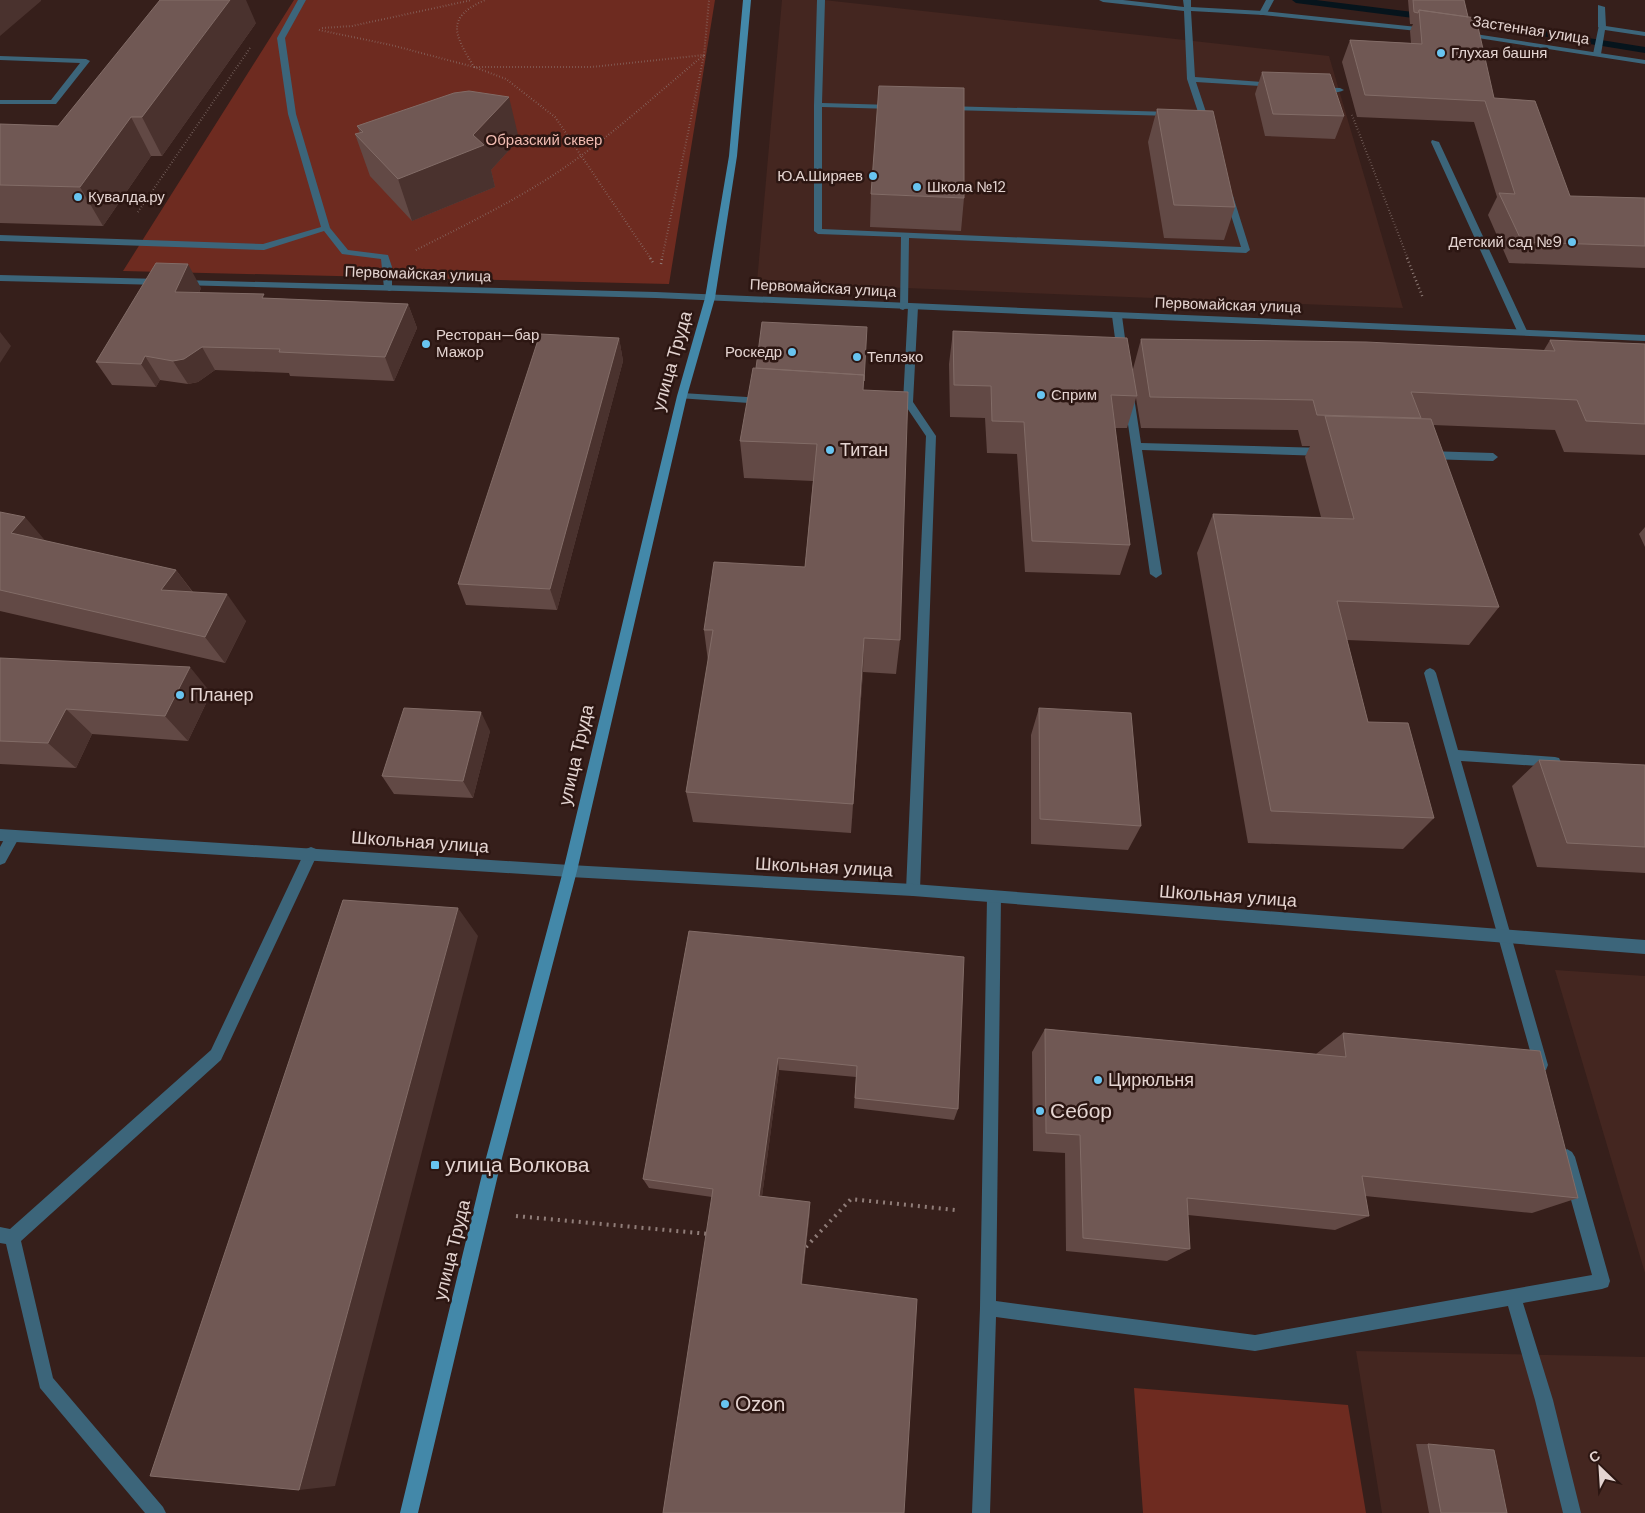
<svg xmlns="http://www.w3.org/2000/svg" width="1645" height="1513" font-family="'DM Sans',sans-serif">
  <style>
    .built { fill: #442620 }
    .green { fill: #6e2b20 }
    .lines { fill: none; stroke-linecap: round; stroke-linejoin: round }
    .stream { fill: #06141c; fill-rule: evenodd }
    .path-far2 { stroke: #907d79; stroke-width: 2; stroke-dasharray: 0.5 2.5; stroke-linecap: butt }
    .path-far1 { stroke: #907d79; stroke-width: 2.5; stroke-dasharray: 1 3; stroke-linecap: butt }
    .path { stroke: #907d79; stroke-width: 4; stroke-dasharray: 2 5; stroke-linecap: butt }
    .lane { fill: #3c657a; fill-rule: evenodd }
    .street { fill: #3c657a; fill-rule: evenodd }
    .secondary { fill: #4388a9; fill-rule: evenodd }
    .wall { fill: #624945 }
    .shaded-wall { fill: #4a322e }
    .building { fill: #705854; stroke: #826c67 }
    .poi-dot { fill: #68c4f0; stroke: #2c1612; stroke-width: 2 }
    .labels { text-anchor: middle; stroke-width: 5; stroke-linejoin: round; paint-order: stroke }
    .far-street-label { font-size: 15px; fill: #e4d4d1; stroke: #2c1612 }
    .far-poi-label { font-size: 15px; fill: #e4d4d1; stroke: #2c1612; text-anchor: start }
    .far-park-label { font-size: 15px; fill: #f0bbb1; stroke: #2c1612 }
    .street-label { font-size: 18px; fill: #e4d4d1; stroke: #2c1612 }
    .poi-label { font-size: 18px; fill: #e4d4d1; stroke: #2c1612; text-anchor: start }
    .near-poi-label { font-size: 21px; fill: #e4d4d1; stroke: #2c1612; text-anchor: start }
  </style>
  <rect width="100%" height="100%" fill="#361f1b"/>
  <path class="built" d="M782 0H824L1329 56 1403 308 757 282Z
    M1555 970 1645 976V1273Z
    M1356 1351 1645 1357V1513H1382Z"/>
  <path class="green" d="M294 0H715L669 284 123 271Z
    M1134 1388 1348 1405 1366 1513H1143Z"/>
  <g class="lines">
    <path class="stream" d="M1292 0H1316L1429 14 1433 17 1429 20 1296 3Z
      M1457 17 1645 47V53L1454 22 1453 20Z"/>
    <path class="path-far2" d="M322 28 352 26 472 0
      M319 30 391 45 474 67C455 35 444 18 485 0
      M1352 115 1408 259
      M138 212 250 48
      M416 250C469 223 523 197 571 163 618 130 660 91 704 55L662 259
      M651 259 555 117 506 79 474 67H592L704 55 709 0"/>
    <path class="path-far1" d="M650 258 654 264
      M1407 258 1423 298
      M661 264 662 258"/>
    <path class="path" d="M516 1216 709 1234
      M806 1247 851 1199 955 1210"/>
    <path class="lane" d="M298 0H306L285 38 296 114 330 228 348 250 388 255 392 267V290L389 291 384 288 381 259 342 254 324 231 264 250 0 241V235L263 244 321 227 288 114 277 38Z
      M817 0H825L822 103 893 105 897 107 893 109 822 107V229L1241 247 1225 196 1229 193 1233 196 1250 250 1246 253 909 238 908 307 903 310 900 309 901 237 818 234 814 231V105Z
      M1099 0H1123L1184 7 1183 0H1191V7L1263 11 1427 28 1431 30 1427 32 1263 15 1191 11 1195 77 1274 83 1278 85 1274 87 1196 82 1211 127 1207 129 1203 127 1187 79 1184 11 1103 2Z
      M1598 5 1605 7 1606 27 1602 29 1598 27Z
      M1462 32 1645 60V64L1465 36 1461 34Z
      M0 56 86 59 90 61 56 104H0V100H51L80 63 0 60Z
      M1315 87 1340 88 1344 90C1337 94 1321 93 1314 89Z
      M945 106 1173 112 1177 114 1173 116 948 110 944 108Z
      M1432 140 1439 142 1528 333 1526 335H1520L1518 333 1431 142Z
      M913 304 918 307 913 402 936 436 920 890 918 894 913 896 908 894 906 890 926 436 903 402 908 307Z
      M1117 313 1122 316 1127 353 1122 356 1117 353 1112 316Z
      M682 393 763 398 768 401 763 404 678 398V394Z
      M1129 394 1134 397 1141 443 1324 448 1329 452 1324 456 1142 450 1162 574 1156 578 1150 574 1124 397Z
      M1427 451 1493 453 1498 457 1493 461 1427 459 1422 455Z
      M1430 668 1434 670 1436 673 1458 750 1555 757 1559 758 1561 762 1559 766 1555 767 1461 761 1548 1065 1546 1070 1541 1072 1536 1070 1534 1065 1424 673 1426 670Z
      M13 830 18 832 20 836 5 863 0 865V847L8 832Z
      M311 847 316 849 318 853 221 1060 21 1241 53 1378 163 1507 166 1513H145L40 1388 6 1244 0 1243V1227L10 1229 211 1050 306 849Z
      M994 891 999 893 1001 897 996 1301 1255 1335 1592 1275 1559 1157 1562 1152 1567 1149 1572 1152 1575 1157 1610 1281 1608 1287 1602 1289 1523 1303 1553 1400 1581 1513H1563L1535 1400 1508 1306 1255 1351 996 1317 990 1513H972L980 1308 987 897 989 893Z"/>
    <path class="street" d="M1266 0H1274L1266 15H1260L1259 13Z
      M1599 25 1645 32V36L1605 30 1601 54 1597 56 1593 54Z
      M0 275 161 279 166 282 161 285 0 281Z
      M181 280 656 292 1645 335V341L656 298 178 285V281Z
      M0 829 570 865 913 884 1645 940V954L913 896 570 877 0 841Z"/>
    <path class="secondary" d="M743 0H751L737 156 715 298 687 396 577 871 502 1158 418 1513H400L486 1158 563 871 677 396 705 298 729 156Z"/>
  </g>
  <path class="wall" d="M1408 0H1464L1468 17 1494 98 1570 196 1645 198V268L1509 263 1488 215 1497 197 1474 122 1357 117 1342 62 1350 40 1411 43 1410 31 1413 24H1410Z
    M256 23 162 156H151L103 226 0 223V124L58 126Z
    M1262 72 1344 116 1335 139 1265 136 1255 94Z
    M1157 109 1235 207 1224 240 1164 238 1148 142Z
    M357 126 519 139 491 170 495 187 412 221 370 176 355 134 360 133Z
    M871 194 964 198 961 231 870 227Z
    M201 288 199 293 265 298 408 304 417 328 394 381 290 376 289 373 215 370 198 382 188 384 160 380 156 387 112 385 96 362Z
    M953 331 1133 369 1141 339 1544 350 1550 340 1645 344V455L1564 452 1555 430 1433 425 1499 607 1469 645 1347 640 1368 722 1434 818 1403 849 1248 843 1197 553 1213 514 1321 517 1305 457 1310 446H1302L1298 430 1141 428 1136 398 1127 428H1115L1130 545 1120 575 1025 572 1017 454 987 453 985 418 950 417 949 364Z
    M619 338 623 361 557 610 466 605 458 584Z
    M864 390 900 640 896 674 863 672 851 833 693 822 686 792 708 661 704 630 805 567 813 481 744 478 740 441Z
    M0 512 46 541 176 570 193 592 246 621 225 663 0 611Z
    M1645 527V547L1639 534Z
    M0 658 211 693 188 741 92 734 76 768 0 764Z
    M1039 708 1141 826 1128 850 1031 844V735Z
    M490 731 473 798 394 794 382 776Z
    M1539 760 1645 765V873L1537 867 1512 786Z
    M689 931 958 1109 954 1120 854 1108 856 1077 779 1070 762 1196 810 1210 802 1284 904 1513 712 1197 649 1188 643 1179Z
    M1045 1029 1316 1054 1343 1033 1578 1198 1532 1213 1365 1196 1369 1216 1335 1230 1188 1215 1190 1249 1167 1261 1066 1251 1065 1153 1033 1151 1032 1052Z
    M1416 1444H1428L1507 1513H1429Z"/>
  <path class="shaded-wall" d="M0 0H41V1L0 36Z
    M230 0H246L256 23 162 156 142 117Z
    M509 97 519 139 491 170 495 187 412 221 398 179 473 135Z
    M131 117 151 156 103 226 80 187Z
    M188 264 201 288 188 316 175 292Z
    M408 304 417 328 394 381 385 357Z
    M0 332 11 346 0 363Z
    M619 338 623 361 557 610 550 589Z
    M202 347 215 370 198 382 188 384 173 361Z
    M145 356 160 380 156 387 141 364Z
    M25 517 49 545 11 533Z
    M176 570 196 597 161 590Z
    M227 594 246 621 225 663 205 637Z
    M864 638 863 672 851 833 853 804Z
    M190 667 211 693 188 741 165 716Z
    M66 709 92 734 76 768 48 743Z
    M481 712 490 731 473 798 463 781Z
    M458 908 478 936 335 1486 299 1490Z
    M778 1058 779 1070 761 1204 759 1196Z
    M810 1202V1210L801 1290V1284Z"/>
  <path class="building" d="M160 0H230L142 117H131L80 187 0 185V124L58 126Z
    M1413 0H1464L1468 17 1419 10 1418 13 1414 12Z
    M1419 10 1476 18 1494 98 1535 101 1570 196 1645 198V246L1522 242 1499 193 1515 194 1485 101 1365 95 1350 40 1422 44Z
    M1262 72 1330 74 1344 116 1273 114Z
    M879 86 964 88V198L871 194Z
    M469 91 509 97 473 135 484 145 398 179 355 134 363 132 357 126 454 93Z
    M1157 109 1213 111 1235 207 1174 205Z
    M156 263 188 264 175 292 264 294 262 298 408 304 385 357 279 352 280 349 202 347 184 359 173 361 145 356 141 364 96 362Z
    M762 322 867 327 864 381V375L756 368Z
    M953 331 1127 338 1137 396 1111 395 1130 545 1032 541 1024 422 992 421 991 386 954 385Z
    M540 334 619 338 550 589 458 584Z
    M1141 339 1366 342 1555 351 1550 340 1645 344V424L1586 421 1577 400 1411 392 1421 418 1317 415 1313 400 1150 397Z
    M753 368 864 375 863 390 908 392 900 640 864 638 853 804 686 792 713 630H704L714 562 805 567 817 444 740 441Z
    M1325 416 1431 419 1499 607 1337 601 1368 722 1408 723 1434 818 1271 811 1213 514 1354 519Z
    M0 512 25 517 11 533 176 570 161 590 227 594 205 637 0 590Z
    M0 658 190 667 165 716 66 709 48 743 0 741Z
    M404 708 481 712 463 781 382 776Z
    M1039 708 1131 713 1141 826 1040 819Z
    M1539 760 1645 765V847L1567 843Z
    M343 900 458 908 299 1490 150 1476Z
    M689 931 964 957 958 1109 855 1098 857 1066 778 1058 759 1196 810 1202 801 1284 917 1299 904 1513H663L713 1189 643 1179Z
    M1045 1029 1346 1057 1343 1033 1540 1051 1578 1198 1362 1176 1369 1216 1187 1198 1190 1249 1083 1238 1080 1135 1046 1133Z
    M1428 1444 1494 1450 1507 1513H1441Z"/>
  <g class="poi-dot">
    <circle cx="1441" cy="53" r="5"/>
    <circle cx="873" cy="176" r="5"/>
    <circle cx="917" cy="187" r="5"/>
    <circle cx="78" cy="197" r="5"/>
    <circle cx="1572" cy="242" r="5"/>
    <circle cx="426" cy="344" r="5"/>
    <circle cx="792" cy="352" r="5"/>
    <circle cx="857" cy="357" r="5"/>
    <circle cx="1041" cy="395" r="5"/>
    <circle cx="830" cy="450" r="5"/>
    <circle cx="180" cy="695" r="5"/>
    <circle cx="1098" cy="1080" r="5"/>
    <circle cx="1040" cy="1111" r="5"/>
    <rect x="430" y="1160" width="10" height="10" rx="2.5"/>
    <circle cx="725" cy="1404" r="5"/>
  </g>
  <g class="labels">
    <g class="far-street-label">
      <text transform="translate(1531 30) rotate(9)" y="5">Застенная улица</text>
      <text transform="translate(418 274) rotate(2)" y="5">Первомайская улица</text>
      <text transform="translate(823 288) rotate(3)" y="5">Первомайская улица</text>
      <text transform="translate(1228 305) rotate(2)" y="5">Первомайская улица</text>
    </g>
    <g class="far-poi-label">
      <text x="1451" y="58">Глухая башня</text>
      <text x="863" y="181" text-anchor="end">Ю.А.Ширяев</text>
      <text x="927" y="192">Школа №12</text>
      <text x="88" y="202">Кувалда.ру</text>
      <text x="1562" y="247" text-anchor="end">Детский сад №9</text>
      <text x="436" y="340">Ресторан—бар<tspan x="436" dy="17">Мажор</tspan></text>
      <text x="782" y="357" text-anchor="end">Роскедр</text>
      <text x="867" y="362">Теплэко</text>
      <text x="1051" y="400">Сприм</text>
    </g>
    <g class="far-park-label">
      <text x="544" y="145">Образский сквер</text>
    </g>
    <g class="street-label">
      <text transform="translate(672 361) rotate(-74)" y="6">улица Труда</text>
      <text transform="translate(576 755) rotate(-77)" y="6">улица Труда</text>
      <text transform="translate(420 842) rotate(4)" y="6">Школьная улица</text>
      <text transform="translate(824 867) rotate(3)" y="6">Школьная улица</text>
      <text transform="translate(1228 896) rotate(4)" y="6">Школьная улица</text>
      <text transform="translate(452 1250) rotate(-76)" y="6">улица Труда</text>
    </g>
    <g class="poi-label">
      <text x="840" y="456">Титан</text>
      <text x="190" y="701">Планер</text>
      <text x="1108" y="1086">Цирюльня</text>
    </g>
    <g class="near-poi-label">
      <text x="1050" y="1118">Себор</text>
      <text x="445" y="1172">улица Волкова</text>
      <text x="735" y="1411">Ozon</text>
    </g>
  </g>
  <g transform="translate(1600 1468) rotate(335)" stroke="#2c1612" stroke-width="4" paint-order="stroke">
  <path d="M0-4L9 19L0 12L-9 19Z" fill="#e4d4d1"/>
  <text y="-8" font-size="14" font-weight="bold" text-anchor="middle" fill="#e4d4d1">С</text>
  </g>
</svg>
